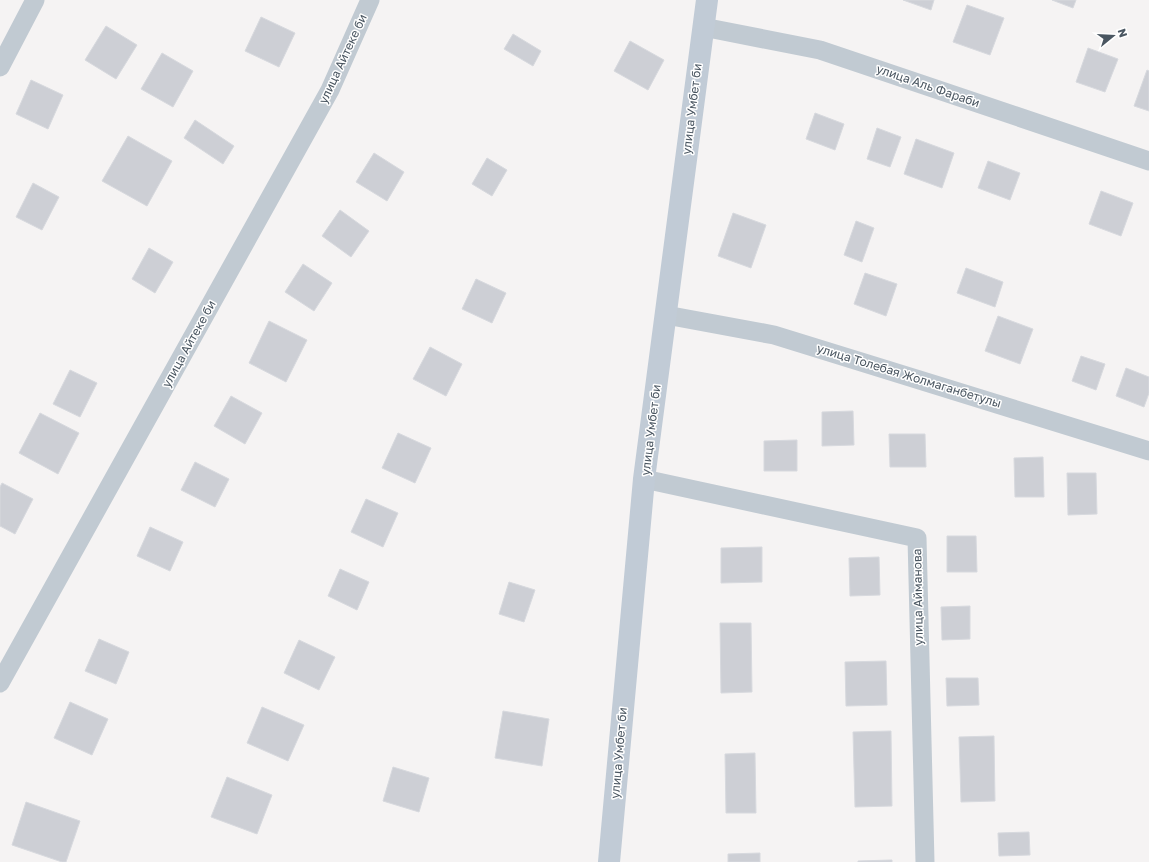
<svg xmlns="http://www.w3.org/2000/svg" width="1149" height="862" font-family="'Golos Text',sans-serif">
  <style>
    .building { fill: #cdcfd5; stroke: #d7d9de }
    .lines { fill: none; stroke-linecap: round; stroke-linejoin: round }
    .street { stroke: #c1cad2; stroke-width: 19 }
    .secondary { stroke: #c1cbd6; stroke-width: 22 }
    .labels { text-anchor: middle; stroke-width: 3; stroke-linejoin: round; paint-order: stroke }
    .street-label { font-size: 12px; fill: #4a5661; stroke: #fff }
  </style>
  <rect width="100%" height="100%" fill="#f5f3f3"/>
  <path class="building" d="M903 0H934L931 10Z
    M1052 0H1076L1073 8Z
    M967 5 1004 18 990 55 953 42Z
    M261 17 295 33 279 67 245 51Z
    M106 26 137 45 116 79 85 60Z
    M513 34 541 51 533 66 504 49Z
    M630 41 664 60 648 90 614 71Z
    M1088 48 1118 59 1105 92 1076 82Z
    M162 53 193 71 173 107 141 89Z
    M1147 70 1149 71V111L1134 106Z
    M31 80 63 95 48 129 16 114Z
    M815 113 844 124 835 150 806 139Z
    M195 120 234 146 223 164 184 138Z
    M877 128 901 137 890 167 867 159Z
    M128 136 172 161 147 206 102 181Z
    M916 139 954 153 942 188 904 174Z
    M374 153 404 172 387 201 356 182Z
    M487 158 507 170 492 196 472 184Z
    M988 161 1020 173 1010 200 978 188Z
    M33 183 59 197 42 230 16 217Z
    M1101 191 1133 203 1121 236 1089 224Z
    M340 210 369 231 351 257 322 236Z
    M733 213 766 225 751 268 718 256Z
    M856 221 874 228 862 262 844 255Z
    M149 248 173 262 155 293 132 279Z
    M303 264 332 283 314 311 285 292Z
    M966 268 1003 282 995 307 957 293Z
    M865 273 897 284 886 316 854 304Z
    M476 279 506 293 492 323 462 309Z
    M998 316 1033 329 1020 364 985 351Z
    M269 321 307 340 286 382 249 363Z
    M430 347 462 364 446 396 413 379Z
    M1081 356 1105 364 1096 390 1072 381Z
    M1126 368 1149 377V393L1144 407 1116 396Z
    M70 370 97 383 80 417 53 404Z
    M231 396 262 413 245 444 214 426Z
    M853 411 854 445 822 446V412Z
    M40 413 79 433 58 474 19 453Z
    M398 433 431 448 415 483 382 468Z
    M889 434H925L926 467H890Z
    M797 440V471H764V441Z
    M1043 457 1044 497H1015L1014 458Z
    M195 462 229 479 215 507 181 490Z
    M1067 473H1096L1097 514 1068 515Z
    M2 483 33 499 15 534 0 526V487Z
    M366 499 398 513 383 547 351 532Z
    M150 527 183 542 170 571 137 556Z
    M947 536H976L977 572H947Z
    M762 547V582L721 583V548Z
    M879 557 880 595 850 596 849 558Z
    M340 569 369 582 357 610 328 596Z
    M509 582 535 590 524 622 499 614Z
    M970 606V639L942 640 941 607Z
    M720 623H751L752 692 721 693Z
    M99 639 129 652 116 684 85 671Z
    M299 640 335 657 319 690 284 673Z
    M886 661 887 705 846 706 845 662Z
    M946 678H978L979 705 947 706Z
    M70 702 108 719 92 755 54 738Z
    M262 707 304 725 288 761 247 743Z
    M503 711 549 719 542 766 495 758Z
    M891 731 892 806 855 807 853 732Z
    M994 736 995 801 961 802 959 737Z
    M755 753 756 813H726L725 754Z
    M393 767 429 778 419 812 383 801Z
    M227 777 272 795 257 834 211 817Z
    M26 802 80 821 66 862H62L12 845Z
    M1029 832 1030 855 999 856 998 833Z
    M760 853V862H728V854Z
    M892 860V862H858V861Z"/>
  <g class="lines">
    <path class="street" d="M703 27 820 50 1149 161
      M0 67 35 0
      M666 315 774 335 1149 451
      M644 479 917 538 925 862
      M0 683 330 90 370 0"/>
    <path class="secondary" d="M609 862 644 479 707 0"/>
  </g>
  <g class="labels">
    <g class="street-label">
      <text transform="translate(343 59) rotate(-65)" y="4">улица Айтеке би</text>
      <text transform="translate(928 86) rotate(19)" y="4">улица Аль Фараби</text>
      <text transform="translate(692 109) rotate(-83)" y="4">улица Умбет би</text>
      <text transform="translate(189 344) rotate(-61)" y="4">улица Айтеке би</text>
      <text transform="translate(909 376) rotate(17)" y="4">улица Толебая Жолмаганбетулы</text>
      <text transform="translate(651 430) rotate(-83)" y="4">улица Умбет би</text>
      <text transform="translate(918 597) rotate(-91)" y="4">улица Айманова</text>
      <text transform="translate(619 753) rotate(-85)" y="4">улица Умбет би</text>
    </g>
  </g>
  <g transform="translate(1113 36) rotate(72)" stroke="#ffffff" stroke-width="3" paint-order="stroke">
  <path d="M0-3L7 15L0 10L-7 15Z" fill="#4a5661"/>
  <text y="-6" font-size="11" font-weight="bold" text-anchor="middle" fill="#4a5661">N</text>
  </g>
</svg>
